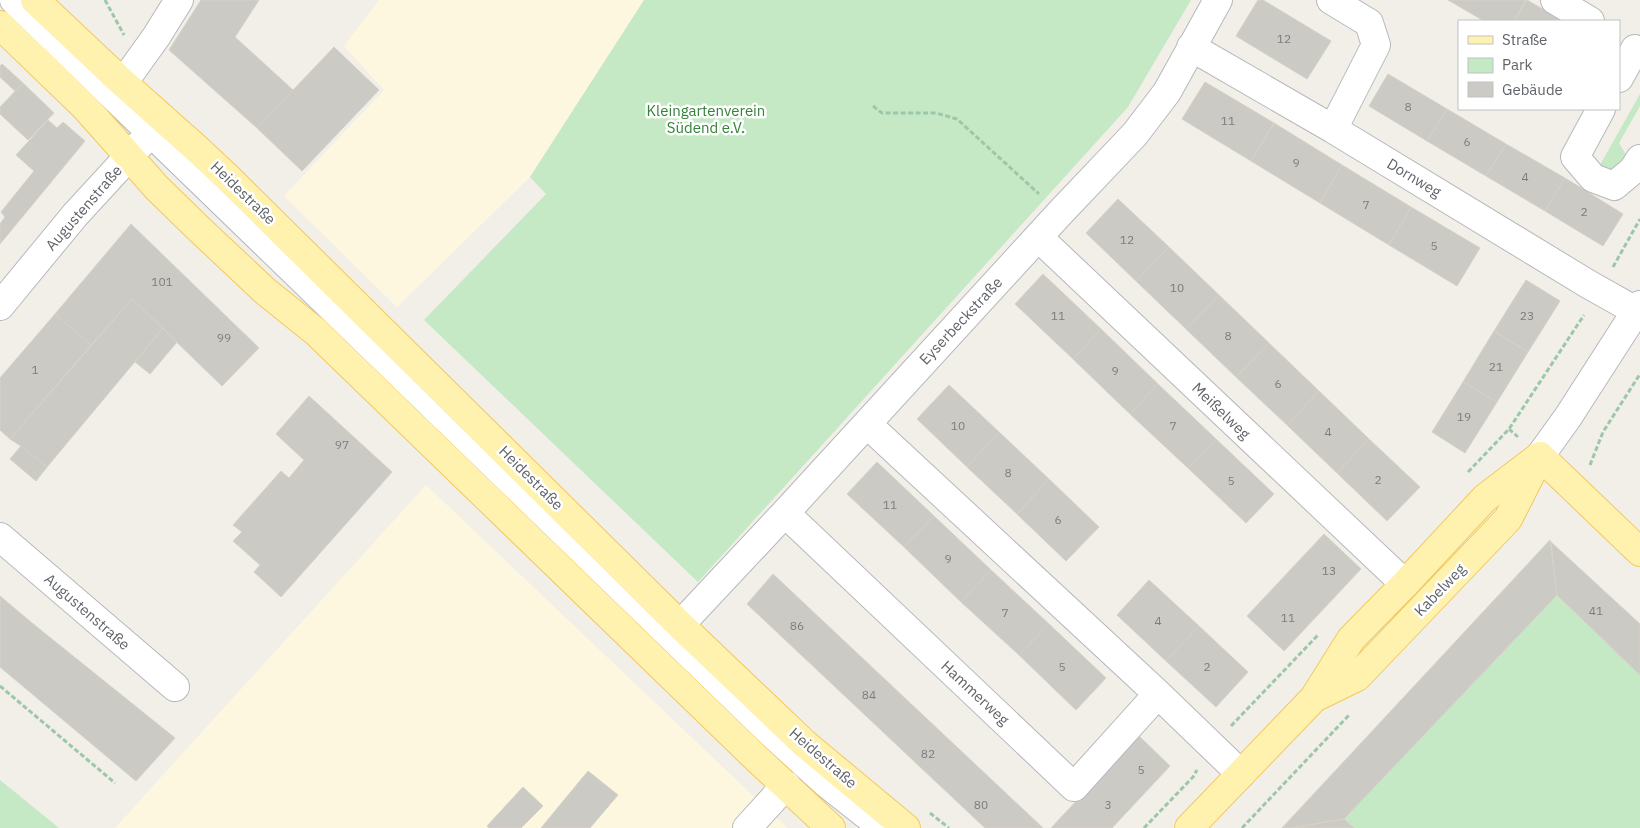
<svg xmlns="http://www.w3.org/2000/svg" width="1640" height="828" font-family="'IBM Plex Sans',sans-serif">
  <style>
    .commercial { fill: #fef7e0 }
    .green { fill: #c5e8c5 }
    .building { fill: #cccac5; stroke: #d6d1c6 }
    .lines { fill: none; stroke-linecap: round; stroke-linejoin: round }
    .minor-casing { stroke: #b5b8bc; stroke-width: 30 }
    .major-casing { stroke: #f2c960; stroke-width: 30 }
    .path { stroke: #9cc7a9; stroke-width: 3; stroke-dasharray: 5 2.5; stroke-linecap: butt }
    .minor { stroke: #fff; stroke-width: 28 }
    .major { stroke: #fff2af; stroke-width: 28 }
    .labels { text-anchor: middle; stroke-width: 5; stroke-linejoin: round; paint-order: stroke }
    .number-label { font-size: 12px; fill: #7a7d7f }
    .park-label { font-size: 15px; fill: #348238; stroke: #fff }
    .street-label { font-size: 15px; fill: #5f6368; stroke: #fff }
  </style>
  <rect width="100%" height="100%" fill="#f1efe8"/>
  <path class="commercial" d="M379 0H644L530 177 397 307 284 196 384 90 344 46Z
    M426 485 787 828H115Z"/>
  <path class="green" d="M644 0H1191L1128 107 698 582 424 320 546 194 530 177Z
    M1640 94V106L1619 143 1629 160 1606 175 1588 151 1600 165Z
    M1557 595 1640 675V828H1354L1344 819Z
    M0 780 59 828H0Z"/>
  <path class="building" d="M201 0H259L235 37 293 90 257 128 169 50Z
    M1258 0H1263L1331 41 1307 79 1236 36Z
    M1448 0H1526L1514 21H1484Z
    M1527 0 1563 21H1514Z
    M334 47 379 90 302 171 257 128Z
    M2 64 23 83 15 91 0 77V66Z
    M1388 74 1447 109 1427 141 1369 106Z
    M1205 82 1274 123 1251 161 1182 119Z
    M23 83 54 113 28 140 0 114V107Z
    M1447 109 1506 144 1486 176 1427 141Z
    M48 120 57 128 63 122 85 141 0 244V224L5 217 1 212 34 171 16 155Z
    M1274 123 1342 165 1320 203 1251 161Z
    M1506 144 1565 178 1545 211 1486 176Z
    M1342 165 1411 207 1389 245 1320 203Z
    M1565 178 1623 214 1603 246 1545 211Z
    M1118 199 1169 247 1136 281 1086 233Z
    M1411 207 1480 248 1457 286 1389 245Z
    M131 224 259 348 222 386 132 299 91 345 55 314Z
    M1169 247 1219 295 1186 329 1136 281Z
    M1043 274 1101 329 1073 359 1015 304Z
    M1526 280 1560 301 1528 352 1494 331Z
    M1219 295 1269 343 1236 377 1186 329Z
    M132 299 163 328 47 467 21 446 10 439Z
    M55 314 91 345 10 439 0 430V378Z
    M163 328 177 342 150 374 135 362Z
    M1101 329 1158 384 1130 414 1073 359Z
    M1494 331 1528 352 1497 402 1463 382Z
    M1269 343 1319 391 1287 425 1236 377Z
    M1463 382 1497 402 1465 453 1432 432Z
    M1158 384 1216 439 1188 468 1130 414Z
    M949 385 999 432 967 467 917 419Z
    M1319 391 1369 439 1337 473 1287 425Z
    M309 396 392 472 281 597 254 572 260 565 233 541 242 532 233 525 281 471 289 478 304 460 276 434Z
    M999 432 1049 479 1017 514 967 467Z
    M1216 439 1274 494 1246 523 1188 468Z
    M1369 439 1420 487 1387 521 1337 473Z
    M21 446 47 467 36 481 10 459Z
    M877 462 934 516 904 547 847 494Z
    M1049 479 1099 527 1066 561 1017 514Z
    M934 516 991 570 961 602 904 547Z
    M1324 534 1361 569 1284 651 1247 616Z
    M1550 540 1557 595 1344 819 1291 828H1282Z
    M1551 542 1640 624V675L1557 595Z
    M991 570 1049 624 1019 655 961 602Z
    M773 574 1043 828H985L747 604Z
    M1149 580 1199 626 1166 661 1117 615Z
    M0 596 32 623 175 738 136 781 0 667Z
    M1049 624 1106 678 1076 710 1019 655Z
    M1199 626 1248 672 1216 707 1166 661Z
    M1138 735 1170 766 1112 828H1051Z
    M588 771 618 795 590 828H541Z
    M523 787 543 806 521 828H489L487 826Z
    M1344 819 1354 828H1291Z"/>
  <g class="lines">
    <defs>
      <path id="minor" d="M14 0 767 729 826 783 883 828
        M1331 0 1369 23 1376 45 1333 129
        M1555 0 1590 21
        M1191 47 1333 129 1588 284 1636 311
        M1619 78 1635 49
        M123 83 156 37 179 0
        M1601 109 1575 157 1593 178 1614 186 1633 170 1640 159
        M1038 237 1405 584
        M0 306 75 215 144 140
        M867 424 1158 694 1241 774
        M1540 456 1568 417 1640 305
        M785 513 1074 787 1158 694
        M0 537 175 687
        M680 625 785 513 1060 213 1135 134 1167 92 1218 0
        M747 828 786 785"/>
      <path id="major" d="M35 0 123 83 196 148 227 177 680 625 805 744 906 828
        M0 25 85 107 157 188 198 228 265 291 316 332 755 757 831 828
        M1540 456 1640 552
        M1314 698 1357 677 1508 519 1537 462
        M1189 828 1314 698 1351 639 1405 584 1485 498 1540 456"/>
    </defs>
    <use href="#minor" class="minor-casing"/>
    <use href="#major" class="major-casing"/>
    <path class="path" d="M105 0 124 35
      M873 106 882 113H936L957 119 1039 194
      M1613 267 1640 219
      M1509 429 1518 437
      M1590 465 1603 432 1640 374
      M1468 472 1509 429 1584 315
      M0 686 115 783
      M1231 726 1318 635
      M930 813 949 828
      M1144 828 1193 777 1197 770
      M1242 828 1350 714"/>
    <use href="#minor" class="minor"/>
    <use href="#major" class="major"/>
  </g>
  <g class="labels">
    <g class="number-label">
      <text x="1284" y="43">12</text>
      <text x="1408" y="111">8</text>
      <text x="1228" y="125">11</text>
      <text x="1467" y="146">6</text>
      <text x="1296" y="167">9</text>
      <text x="1525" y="181">4</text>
      <text x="1366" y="209">7</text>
      <text x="1584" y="216">2</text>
      <text x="1127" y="244">12</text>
      <text x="1434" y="250">5</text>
      <text x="162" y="286">101</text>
      <text x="1177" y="292">10</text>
      <text x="1058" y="320">11</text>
      <text x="1527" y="320">23</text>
      <text x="1228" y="340">8</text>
      <text x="224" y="342">99</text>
      <text x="1496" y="371">21</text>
      <text x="35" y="374">1</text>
      <text x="1115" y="375">9</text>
      <text x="1278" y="388">6</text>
      <text x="1464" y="421">19</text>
      <text x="958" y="430">10</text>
      <text x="1173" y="430">7</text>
      <text x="1328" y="436">4</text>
      <text x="342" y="449">97</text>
      <text x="1008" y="477">8</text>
      <text x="1378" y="484">2</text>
      <text x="1231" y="485">5</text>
      <text x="890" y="509">11</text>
      <text x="1058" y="524">6</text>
      <text x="948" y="563">9</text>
      <text x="1329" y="575">13</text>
      <text x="1596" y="615">41</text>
      <text x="1005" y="617">7</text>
      <text x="1288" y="622">11</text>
      <text x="1158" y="625">4</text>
      <text x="797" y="630">86</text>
      <text x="1062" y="671">5</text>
      <text x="1207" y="671">2</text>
      <text x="869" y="699">84</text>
      <text x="928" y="758">82</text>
      <text x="1141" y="774">5</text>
      <text x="981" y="809">80</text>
      <text x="1108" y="809">3</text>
    </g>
    <g class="park-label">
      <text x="706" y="116">Kleingartenverein<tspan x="706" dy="17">Südend e.V.</tspan></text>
    </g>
    <g class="street-label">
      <text transform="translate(1414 178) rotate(31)" y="5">Dornweg</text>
      <text transform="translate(243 193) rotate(44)" y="5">Heidestraße</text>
      <text transform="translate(84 208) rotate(-49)" y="5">Augustenstraße</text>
      <text transform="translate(961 321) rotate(-47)" y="5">Eyserbeckstraße</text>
      <text transform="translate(1221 411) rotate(44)" y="5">Meißelweg</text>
      <text transform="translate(531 478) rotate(45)" y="5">Heidestraße</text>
      <text transform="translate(1440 590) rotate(-46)" y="5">Kabelweg</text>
      <text transform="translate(87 612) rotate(41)" y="5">Augustenstraße</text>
      <text transform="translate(975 693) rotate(43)" y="5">Hammerweg</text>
      <text transform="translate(823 758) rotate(41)" y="5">Heidestraße</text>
    </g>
  </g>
  <rect x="1458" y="20" width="162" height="90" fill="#ffffff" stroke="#bfc1c3"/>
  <rect x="1468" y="36" width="25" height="8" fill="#fff2af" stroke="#bfc1c3"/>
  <text x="1502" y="45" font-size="15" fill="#5f6368">Straße</text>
  <rect x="1468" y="58" width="25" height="15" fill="#c5e8c5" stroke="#bfc1c3"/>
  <text x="1502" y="70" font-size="15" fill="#5f6368">Park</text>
  <rect x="1468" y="82" width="25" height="15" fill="#cccac5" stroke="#bfc1c3"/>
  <text x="1502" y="95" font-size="15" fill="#5f6368">Gebäude</text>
</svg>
